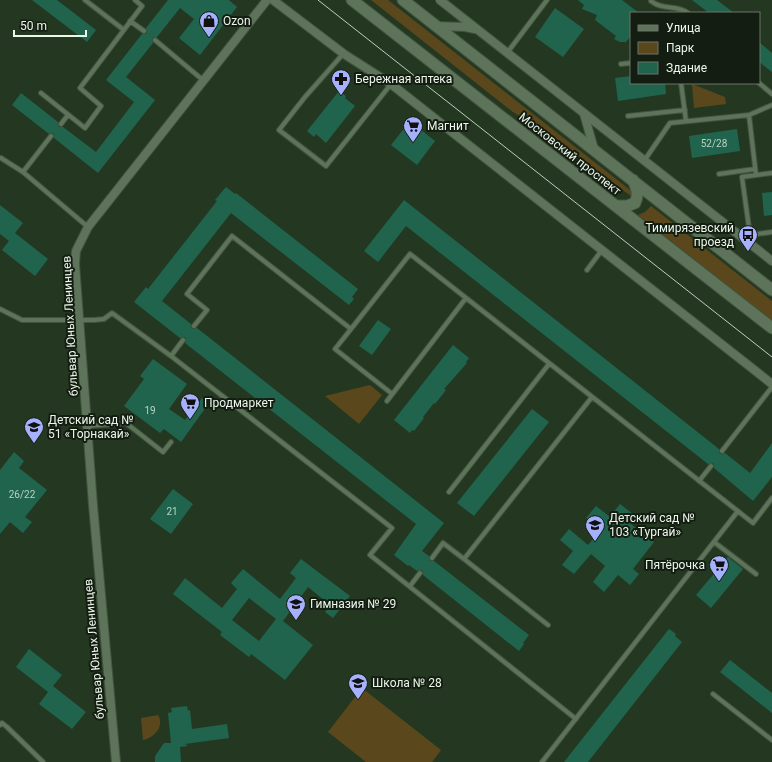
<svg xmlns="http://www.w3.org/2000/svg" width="772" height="762" font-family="Roboto,sans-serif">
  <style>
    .green { fill: #5a481c }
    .building { fill: #20644e; fill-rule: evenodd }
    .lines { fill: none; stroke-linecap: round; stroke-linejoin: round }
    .lane-casing { stroke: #42533f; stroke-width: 6 }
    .street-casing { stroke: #42533f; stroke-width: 10 }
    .secondary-casing { stroke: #42533f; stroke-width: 13 }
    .lane { stroke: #5e745a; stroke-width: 4 }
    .street { stroke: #5e745a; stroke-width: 8 }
    .secondary { stroke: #5e745a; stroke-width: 11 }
    .tram { stroke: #beccbc; stroke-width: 1 }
    .labels { text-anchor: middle; stroke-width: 4; stroke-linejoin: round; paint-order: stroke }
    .number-label { font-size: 10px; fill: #b8d2c2 }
    .poi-label { font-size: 12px; fill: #ebf7e9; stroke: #141d12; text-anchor: start }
    .street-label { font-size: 12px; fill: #ebf7e9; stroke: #141d12 }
  </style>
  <rect width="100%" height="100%" fill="#243821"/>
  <path class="green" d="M371 0H388L634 193 633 196H631L613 183 552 135 513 112Z
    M692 84 725 97 726 104 694 108Z
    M651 206 772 301V321L638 215 645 212Z
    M370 385 382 395 359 424 325 396Z
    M362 688 441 750 432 762H366L328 732Z
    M158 715C165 726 154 738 143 740L141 718Z"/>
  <path class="building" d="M32 0H57L96 30 87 42Z
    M168 0H229L237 7 200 55 179 38 194 19 180 8 157 37H153L152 40 153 43 126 77 155 100 98 173 54 138V135L53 133 49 134 12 105 21 93 58 122 59 127H63L96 152 134 102 106 80 142 34H144L147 33V31L146 28Z
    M578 0H622L639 13H631V36L626 42H620L614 39 616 36 595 20 597 15 582 9 584 5Z
    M692 0H717L734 13H709Z
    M555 8 584 29 563 57 535 37Z
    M759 42 772 53V72L759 62Z
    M631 76V83H665L666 94 618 101 615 78Z
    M339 91 346 96 345 98 355 106 326 143 316 134 314 137 307 131Z
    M410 121 435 141 417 165 391 145Z
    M737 129 740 151 692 158 689 136Z
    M226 187 235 194 236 193 358 289 352 297 354 299 349 305 231 213 162 301 191 324V327L192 329 197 328 444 523 422 551 429 556 430 561H434L529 635 523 643 524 644 519 651 423 575V572L422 570 417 571 409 565 408 566 394 555 416 524 185 343 186 340 185 337H183L180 338 134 302 146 287 148 289 217 201 215 200Z
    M772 192V215L764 216 762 193Z
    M404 200 719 449V452L720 454 725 453 750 473 772 443V477L753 501 714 468V465L713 463 708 464 406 226 378 262 364 251Z
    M0 205 23 223 15 233 48 259 35 276 2 250 9 241 0 234Z
    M378 320 391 329 372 355 359 346Z
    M453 345 469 358 466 362 467 363 444 389 446 390 435 404 434 403 423 417 424 418 414 431 412 430 410 433 394 420Z
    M153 359 187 384 169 409 185 420 202 398 209 403 181 442 164 429 160 433 124 406 144 379 140 376Z
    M532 409 549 422 474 516 457 503Z
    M14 452 24 461 19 468 47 490 25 517 32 522 23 533 10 522 0 534V470Z
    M173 489 193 504 171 534 150 519Z
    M620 504 633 514 627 521 654 542 633 569 639 574 630 585 618 575 604 592 593 582 605 566 591 554 574 574 562 565 573 551 560 540 569 529 588 545 601 530 586 518 596 506 610 517Z
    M728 557 743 569 711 608 696 595Z
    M301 559 350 596 333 618 325 612 330 605 308 587 283 621 313 645 285 680 251 654 249 657 220 635 222 632 173 594 185 578 222 608 237 589 231 583 243 569 280 599 296 578 290 573ZM249 598 276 619 259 641 232 620Z
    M669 629 676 634 675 636 682 642 588 762H564Z
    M29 649 62 675 53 686 86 712 72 729 39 704 48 692 16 667Z
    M730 660 772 693V713L720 672Z
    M187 706 188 711 190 710 192 729 227 724 229 738 185 744 188 746 180 747 181 762H155V756L164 743H171L168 713 172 712 171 708Z"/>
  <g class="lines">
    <defs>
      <path id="lane" d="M85 0 124 30
        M651 1C663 11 677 4 688 13
        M130 21 144 31
        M155 40 204 81
        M507 53 547 0
        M343 54 305 97 279 130 326 166 391 84
        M621 64 631 63
        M681 83 686 121
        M759 83 772 94
        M41 93 85 128 101 106 80 88 142 6 135 0
        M749 115 772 105
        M628 116 685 110
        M61 124 68 115
        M51 136 23 172 88 227
        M1 158 23 172
        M644 161 670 123 749 115 756 175
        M719 174 755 169
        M750 235 772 232
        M749 242 750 235 742 177 772 173
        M587 270 602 250
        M0 309 22 320H94L104 319 112 313 171 356 392 528 370 555 576 719
        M194 326 207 310 187 294 232 236 351 329 410 254 753 523 772 498
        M351 329 335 349 391 393
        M171 356 183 340
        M387 401 466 298
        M87 426 126 423 163 452 171 442
        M722 451 772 387
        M699 481 711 466
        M449 492 549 364
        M714 542 756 574
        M432 558 443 543 464 559 592 397
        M464 559 548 625
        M410 586 420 573
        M713 694 772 740
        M0 725 2 723 7 727 43 762
        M542 762 738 511"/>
      <path id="street" d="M273 0 344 54 391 84 772 384
        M440 0 772 261
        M435 26 465 27 475 29
        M584 114 594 149
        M116 762 93 505 75 264 76 251 88 227 267 0"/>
      <path id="secondary" d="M352 0 772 328
        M403 0 772 290
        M616 206H627L635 203C639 194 637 189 633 180"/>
    </defs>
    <use href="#lane" class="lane-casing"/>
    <use href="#street" class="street-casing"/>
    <use href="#secondary" class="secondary-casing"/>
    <use href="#lane" class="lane"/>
    <use href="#street" class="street"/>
    <use href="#secondary" class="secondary"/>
    <path class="tram" d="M318 0 772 357"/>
  </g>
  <defs>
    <symbol id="shop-pin" viewBox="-11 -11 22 30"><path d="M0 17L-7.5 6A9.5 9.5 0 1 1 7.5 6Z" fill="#a5b1fc" stroke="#141d12"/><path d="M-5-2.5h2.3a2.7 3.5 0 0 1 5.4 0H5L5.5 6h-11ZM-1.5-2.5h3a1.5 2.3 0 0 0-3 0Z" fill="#111"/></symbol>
    <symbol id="pharmacy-pin" viewBox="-11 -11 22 30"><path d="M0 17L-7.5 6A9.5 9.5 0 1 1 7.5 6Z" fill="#a5b1fc" stroke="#141d12"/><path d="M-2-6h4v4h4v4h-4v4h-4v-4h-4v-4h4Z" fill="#111"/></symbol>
    <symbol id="supermarket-pin" viewBox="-11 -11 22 30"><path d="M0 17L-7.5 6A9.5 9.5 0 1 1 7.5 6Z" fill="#a5b1fc" stroke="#141d12"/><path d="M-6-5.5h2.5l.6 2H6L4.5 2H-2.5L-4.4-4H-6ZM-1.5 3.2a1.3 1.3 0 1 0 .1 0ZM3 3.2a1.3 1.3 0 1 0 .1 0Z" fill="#111"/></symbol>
    <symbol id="bus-pin" viewBox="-11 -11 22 30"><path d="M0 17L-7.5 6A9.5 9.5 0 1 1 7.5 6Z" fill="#a5b1fc" stroke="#141d12"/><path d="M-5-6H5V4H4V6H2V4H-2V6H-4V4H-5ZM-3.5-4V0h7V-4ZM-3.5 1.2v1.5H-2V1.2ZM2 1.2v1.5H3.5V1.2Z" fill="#111"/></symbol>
    <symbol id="school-pin" viewBox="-11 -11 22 30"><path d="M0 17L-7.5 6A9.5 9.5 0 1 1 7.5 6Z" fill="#a5b1fc" stroke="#141d12"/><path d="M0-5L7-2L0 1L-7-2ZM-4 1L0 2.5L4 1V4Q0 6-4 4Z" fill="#111"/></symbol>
  </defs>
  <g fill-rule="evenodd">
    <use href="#shop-pin" x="198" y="10" width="22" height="30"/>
    <use href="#pharmacy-pin" x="330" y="68" width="22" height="30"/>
    <use href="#supermarket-pin" x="402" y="115" width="22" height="30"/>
    <use href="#bus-pin" x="737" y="224" width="22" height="30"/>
    <use href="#supermarket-pin" x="179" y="392" width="22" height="30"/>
    <use href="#school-pin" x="23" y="416" width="22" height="30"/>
    <use href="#school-pin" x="584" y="514" width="22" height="30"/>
    <use href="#supermarket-pin" x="708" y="554" width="22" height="30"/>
    <use href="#school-pin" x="285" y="593" width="22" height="30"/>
    <use href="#school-pin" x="347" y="672" width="22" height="30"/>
  </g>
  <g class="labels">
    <g class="number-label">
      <text x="714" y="147">52/28</text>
      <text x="150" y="414">19</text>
      <text x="22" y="498">26/22</text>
      <text x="172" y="515">21</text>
    </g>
    <g class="poi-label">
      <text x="223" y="25">Ozon</text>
      <text x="355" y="83">Бережная аптека</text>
      <text x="427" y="130">Магнит</text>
      <text x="734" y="232" text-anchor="end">Тимирязевский<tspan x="734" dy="14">проезд</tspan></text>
      <text x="204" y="407">Продмаркет</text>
      <text x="48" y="424">Детский сад №<tspan x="48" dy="14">51 «Торнакай»</tspan></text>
      <text x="609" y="522">Детский сад №<tspan x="609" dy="14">103 «Тургай»</tspan></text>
      <text x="705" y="569" text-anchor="end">Пятёрочка</text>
      <text x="310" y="608">Гимназия № 29</text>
      <text x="372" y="687">Школа № 28</text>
    </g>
    <g class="street-label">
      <text transform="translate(570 154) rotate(38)" y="4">Московский проспект</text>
      <text transform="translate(70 326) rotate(-93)" y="4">бульвар Юных Ленинцев</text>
      <text transform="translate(94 649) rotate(-95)" y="4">бульвар Юных Ленинцев</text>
    </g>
  </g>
  <rect x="630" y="12" width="130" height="72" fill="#141d12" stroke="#6a7468"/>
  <rect x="638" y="25" width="20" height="6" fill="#5e745a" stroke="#6a7468"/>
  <text x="666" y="32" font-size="12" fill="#ebf7e9">Улица</text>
  <rect x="638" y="42" width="20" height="12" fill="#5a481c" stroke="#6a7468"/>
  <text x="666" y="52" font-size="12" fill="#ebf7e9">Парк</text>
  <rect x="638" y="62" width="20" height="12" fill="#20644e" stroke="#6a7468"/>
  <text x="666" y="72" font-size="12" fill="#ebf7e9">Здание</text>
  <path d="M14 30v6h72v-6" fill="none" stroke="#ebf7e9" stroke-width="2"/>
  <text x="20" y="30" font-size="12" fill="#ebf7e9" stroke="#141d12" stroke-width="3" paint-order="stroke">50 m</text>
</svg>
